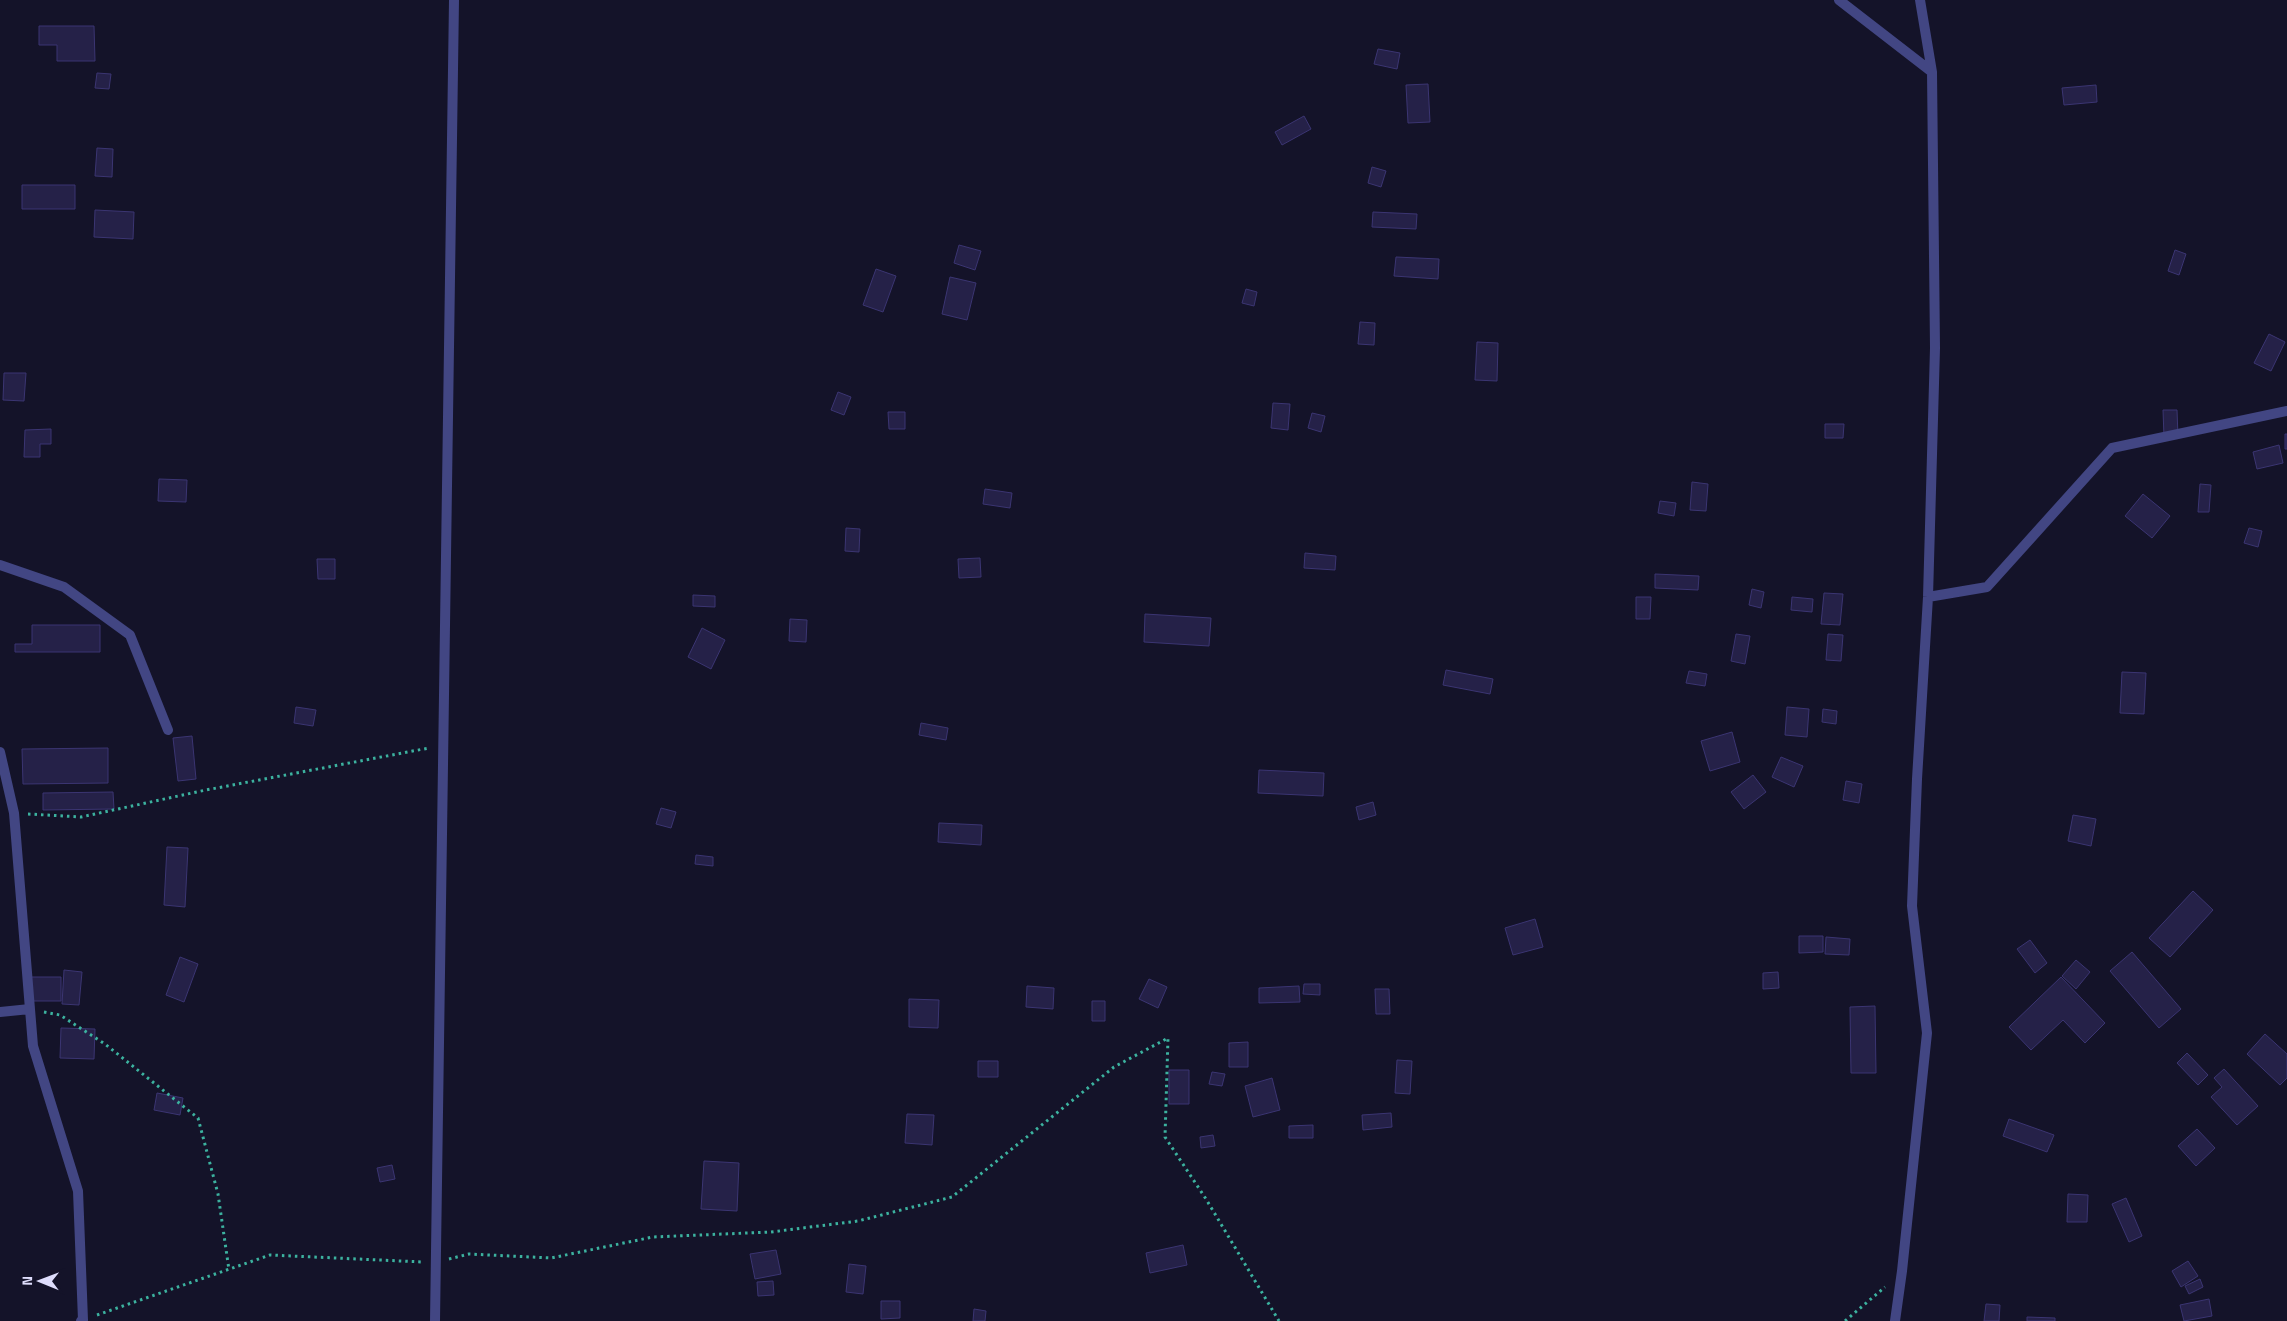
<svg xmlns="http://www.w3.org/2000/svg" width="2287" height="1321" font-family="'Titillium Web',sans-serif">
  <style>
    .building { fill: #252148; stroke: #3b3572 }
    .lines { fill: none; stroke-linecap: round; stroke-linejoin: round }
    .path { stroke: #3cb29f; stroke-width: 3; stroke-dasharray: 2.5 4; stroke-linecap: butt }
    .minor { stroke: #424683; stroke-width: 10 }
  </style>
  <rect width="100%" height="100%" fill="#141329"/>
  <path class="building" d="M39 26H94L95 61H57V45H39Z
    M1378 49 1400 53 1397 69 1374 64Z
    M97 73 111 74 109 89 95 88Z
    M1428 84 1430 122 1408 123 1406 85Z
    M2096 85 2097 102 2064 105 2062 88Z
    M1304 116 1311 129 1282 145 1275 132Z
    M97 148 113 149 112 177 95 176Z
    M1372 167 1386 171 1381 187 1368 183Z
    M22 185H75V209H22Z
    M95 210 134 212 133 239 94 237Z
    M1373 212 1417 214 1416 229 1372 227Z
    M959 245 981 251 975 270 954 263Z
    M2175 250 2186 254 2179 275 2168 271Z
    M1396 257 1439 259 1438 279 1394 276Z
    M876 269 896 276 883 312 863 305Z
    M950 277 976 283 967 320 942 314Z
    M1246 289 1257 292 1254 306 1242 303Z
    M1360 322 1375 323 1374 345 1358 344Z
    M2269 334 2285 342 2271 371 2254 363Z
    M1477 342 1498 343 1497 381 1475 380Z
    M4 373H26L24 401 3 400Z
    M838 392 851 397 844 415 831 410Z
    M1273 403 1290 404 1288 430 1271 428Z
    M2163 410H2177L2178 437H2164Z
    M888 412H905V429H889Z
    M1312 413 1325 416 1321 432 1308 428Z
    M1825 424H1844L1843 438H1825Z
    M51 429V444H40V457H24L25 430Z
    M2285 434H2287V449H2285Z
    M2279 445 2283 463 2257 469 2253 452Z
    M159 479 187 480 186 502 158 501Z
    M1692 482 1708 484 1706 511 1690 510Z
    M2200 484 2211 485 2209 512H2198Z
    M985 489 1012 493 1010 508 983 504Z
    M2143 494 2170 516 2152 538 2125 516Z
    M1660 501 1676 503 1674 516 1658 513Z
    M846 528 860 529 859 552 845 551Z
    M2249 528 2262 531 2258 547 2244 543Z
    M1305 553 1336 556 1335 570 1304 568Z
    M980 558 981 577 959 578 958 559Z
    M317 559H335V579H318Z
    M1655 574 1699 576 1698 590 1655 588Z
    M1752 589 1764 592 1761 608 1749 605Z
    M1824 593 1843 594 1840 625 1821 624Z
    M693 595 715 596V607L693 606Z
    M1636 597H1651L1650 619H1636Z
    M1792 597 1813 599 1812 612 1791 610Z
    M1145 614 1211 618 1209 646 1144 642Z
    M790 619 807 620 806 642 789 641Z
    M32 625H100V652H15V644H32Z
    M702 628 725 640 711 669 688 657Z
    M1736 634 1750 636 1745 664 1731 661Z
    M1828 634 1843 635 1841 661 1826 660Z
    M1446 670 1493 679 1490 694 1443 685Z
    M1689 671 1707 674 1705 686 1686 683Z
    M2122 672 2146 673 2144 714 2120 713Z
    M296 707 316 710 313 726 294 723Z
    M1787 707 1809 709 1807 737 1785 735Z
    M1823 709 1837 711 1836 724 1822 722Z
    M921 723 948 728 946 740 919 735Z
    M1732 732 1740 762 1710 771 1701 741Z
    M192 736 196 779 178 781 173 738Z
    M108 748V783L23 784 22 749Z
    M1781 757 1803 766 1794 787 1772 777Z
    M1259 770 1324 773 1323 796 1258 793Z
    M1753 775 1766 792 1744 809 1731 792Z
    M1846 781 1862 784 1859 803 1843 800Z
    M113 792 114 809 43 810V793Z
    M1373 802 1376 815 1359 820 1356 807Z
    M661 808 676 812 671 828 656 824Z
    M2073 815 2096 819 2091 846 2068 841Z
    M939 823 982 825 981 845 938 842Z
    M167 847 188 848 185 907 164 905Z
    M696 855 713 857V866L695 864Z
    M2193 891 2213 910 2170 957 2149 938Z
    M1535 919 1543 947 1513 955 1505 928Z
    M1799 936H1823V952L1799 953Z
    M1826 937 1850 939 1849 955 1825 954Z
    M2030 940 2047 963 2035 973 2017 949Z
    M2132 952 2181 1009 2159 1028 2110 971Z
    M180 957 198 964 184 1002 166 995Z
    M2076 960 2090 972 2076 989 2062 976Z
    M64 970 82 972 79 1005 62 1004Z
    M1778 972 1779 988 1763 989V973Z
    M30 977H61V1001H30Z
    M2061 977 2105 1023 2085 1043 2063 1020 2031 1050 2009 1027Z
    M1149 979 1167 987 1158 1008 1139 999Z
    M1304 984H1320V995L1303 994Z
    M1027 986 1054 988 1053 1009 1026 1007Z
    M1299 986 1300 1002 1259 1003V988Z
    M1375 989H1389L1390 1014H1376Z
    M909 999 939 1000 938 1028 909 1027Z
    M1092 1001H1105V1021H1092Z
    M1875 1006 1876 1073H1851L1850 1007Z
    M61 1028 95 1029 94 1059 60 1058Z
    M2265 1034 2287 1054V1078L2280 1085 2247 1054Z
    M1248 1042V1067H1229V1043Z
    M2187 1053 2208 1075 2198 1085 2177 1063Z
    M1397 1060 1412 1061 1410 1094 1395 1093Z
    M978 1061H998V1077H978Z
    M2224 1069 2258 1106 2237 1125 2211 1097 2222 1087 2214 1078Z
    M1169 1070H1189V1104H1169Z
    M1212 1072 1225 1074 1222 1086 1209 1084Z
    M1272 1078 1280 1110 1253 1117 1245 1086Z
    M157 1093 183 1098 180 1115 154 1110Z
    M1391 1113 1392 1127 1363 1130 1362 1115Z
    M907 1114 934 1115 932 1145 905 1143Z
    M2009 1119 2054 1135 2047 1152 2003 1136Z
    M1313 1125V1138H1289V1126Z
    M2197 1129 2215 1148 2196 1166 2178 1146Z
    M1213 1135 1215 1146 1201 1148 1200 1137Z
    M704 1161 739 1163 737 1211 701 1209Z
    M392 1165 395 1179 380 1182 377 1168Z
    M2068 1194 2088 1195 2087 1222H2067Z
    M2126 1198 2142 1236 2129 1242 2112 1204Z
    M1183 1245 1187 1265 1150 1273 1146 1253Z
    M776 1250 781 1274 755 1279 750 1254Z
    M2188 1261 2198 1276 2181 1287 2172 1271Z
    M849 1264 866 1266 863 1294 846 1292Z
    M2200 1279 2203 1287 2189 1294 2185 1286Z
    M773 1281 774 1295 758 1296 757 1282Z
    M2209 1299 2212 1316 2184 1321 2180 1305Z
    M881 1301H900V1318L881 1319Z
    M1986 1304 2000 1305 1999 1321H1984Z
    M974 1309 986 1311 985 1321H973Z
    M2027 1317 2055 1318V1321H2027Z"/>
  <g class="lines">
    <path class="path" d="M28 814 81 817 206 790 429 748
      M44 1012 60 1015 105 1044 198 1118 218 1194 229 1270
      M449 1259 469 1254 551 1258 653 1237 771 1232 858 1221 952 1197 1114 1067 1168 1038 1165 1137 1206 1199 1279 1321
      M97 1315 270 1255 423 1262
      M1845 1321 1885 1287"/>
    <path class="minor" d="M1839 0 1932 72
      M0 565 64 587 130 635 168 730
      M1928 597 1987 587 2112 448 2287 411
      M0 752 14 813 33 1046 78 1191 83 1320 81 1321
      M0 1012 30 1009
      M435 1321 454 0
      M1895 1321 1902 1271 1927 1033 1912 906 1917 779 1928 597 1935 348 1932 72 1920 0"/>
  </g>
  <g transform="translate(40 1281) rotate(271)" stroke="#141329" stroke-width="4" paint-order="stroke">
  <path d="M0-4L9 19L0 12L-9 19Z" fill="#deddfc"/>
  <text y="-8" font-size="14" font-weight="bold" text-anchor="middle" fill="#deddfc">N</text>
  </g>
</svg>
